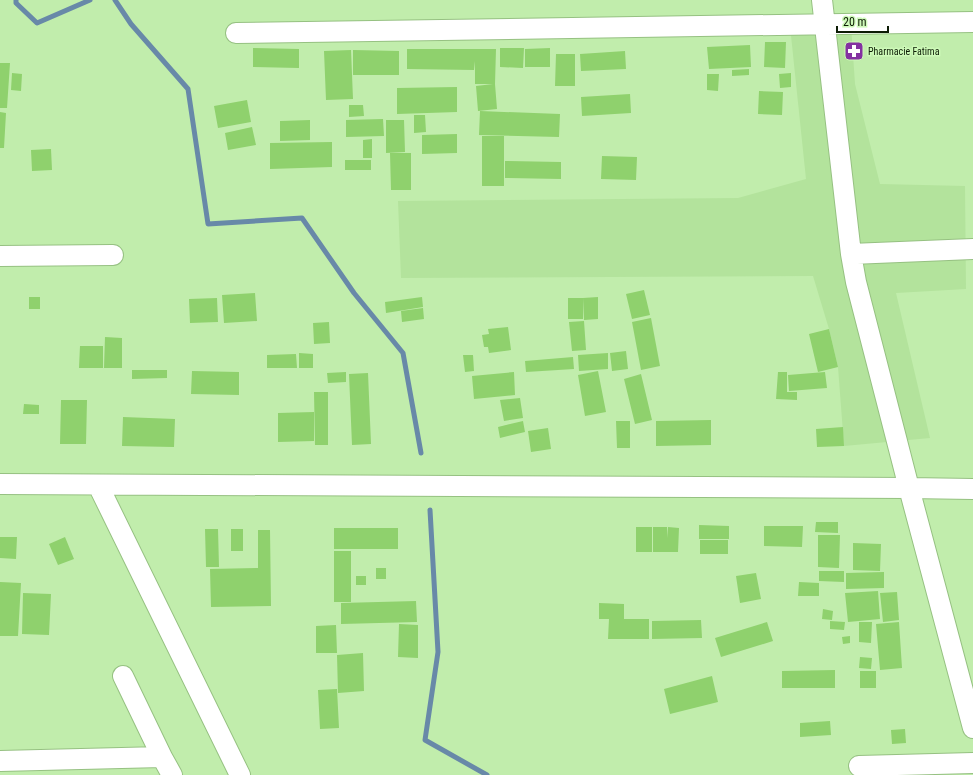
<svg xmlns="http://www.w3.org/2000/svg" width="973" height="775" font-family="'Roboto Condensed',sans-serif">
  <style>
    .built { fill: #b3e39c }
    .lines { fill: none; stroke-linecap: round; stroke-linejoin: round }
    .stream { stroke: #6889a8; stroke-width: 5 }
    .building { fill: #8fd16d }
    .minor-casing { stroke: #96c182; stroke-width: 22 }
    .minor { stroke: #fff; stroke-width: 20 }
    .labels { text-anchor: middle; stroke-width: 3; stroke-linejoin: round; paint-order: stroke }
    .poi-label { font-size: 10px; fill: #0c1c04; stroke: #cefab9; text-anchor: start }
  </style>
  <rect width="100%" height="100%" fill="#c1edac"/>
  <path class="built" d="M851 25 855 84 880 184 965 186 966 289 896 293 930 438 844 446 838 367 829 329 813 276 401 278 398 201 738 198 806 179 790 26Z"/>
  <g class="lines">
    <path class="stream" d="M16 0V3L37 23 90 0
      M115 0 131 24 188 89 208 224 302 218 354 293 403 353 421 453
      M430 510 438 652 425 740 487 775"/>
  </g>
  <path class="building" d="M765 42H786L785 68 764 67Z
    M750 45 751 67 709 69 707 47Z
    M253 48 299 49V68L253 67Z
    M500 48H524L523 68 500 67Z
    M550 48V67H525V49Z
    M407 49H496L495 84 497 109 478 111 476 86 493 84H475V61L474 70 407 69Z
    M351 50 353 99 326 100 324 51Z
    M353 50 399 51V75H353Z
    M625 51 626 69 581 71 580 54Z
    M556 54H575V86H555Z
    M0 63H10L7 108H0Z
    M749 69V75L732 76V70Z
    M12 73 22 74 21 91 11 90Z
    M791 73V87L780 88 779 74Z
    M707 74H719L718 91 707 90Z
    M457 87V112L397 114V88Z
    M759 91 783 92 782 115 758 114Z
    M630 94 631 113 582 116 581 97Z
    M247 100 251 122 218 128 214 106Z
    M349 105H363L364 116 349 117Z
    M480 111 560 114 559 137 479 135Z
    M0 112 6 113 4 148H0Z
    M414 115H425L426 132 414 133Z
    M383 119 384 136 346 137V120Z
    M310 120V140L280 141V121Z
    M386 120H404L405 152 386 153Z
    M252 127 256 145 228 150 225 133Z
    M457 134V153L422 154V135Z
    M482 136H504V186H482Z
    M372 139V158H363V140Z
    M332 142V167L270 169V143Z
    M51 149 52 170 32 171 31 150Z
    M390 153H411V190H391Z
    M602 156 637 157 636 180 601 179Z
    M345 160H371V170H345Z
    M505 161 561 162V179L505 178Z
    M644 290 650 315 632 319 626 294Z
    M255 293 257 321 224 323 222 295Z
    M29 297H40V309H29Z
    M422 297 423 307 386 313 385 302Z
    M598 297V319L584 320 583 298Z
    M217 298 218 322 190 323 189 299Z
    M568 298H583V319H568Z
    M423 308 424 319 402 322 401 311Z
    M651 318 660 366 641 370 632 322Z
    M584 321 586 350 572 351 569 322Z
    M329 322 330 343 314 344 313 323Z
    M508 327 511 350 489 353 488 347H484L482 335 489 334 488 329Z
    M829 329 838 367 818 372 809 334Z
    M105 337 122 338V368H104Z
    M80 346H103V368H79Z
    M626 351 628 369 612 371 610 353Z
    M299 353 313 354V368H299Z
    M608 353V369L579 371 578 355Z
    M296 354 297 368H267V355Z
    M463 355H473L474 371 465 372Z
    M573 357 574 369 526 372 525 361Z
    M132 370H167V378L132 379Z
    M192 371 239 372V395L191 394Z
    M598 371 606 412 585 416 578 375Z
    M346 372V382L328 383 327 373Z
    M514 372 515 395 474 399 472 376Z
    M778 372H787V392H797V400L776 399Z
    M825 372 827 388 789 391 788 375Z
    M368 373 371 444 352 445 349 374Z
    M641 374 652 420 635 424 624 379Z
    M314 392H328V445H315Z
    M520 398 523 418 504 421 500 400Z
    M61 400H87L86 444H60Z
    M24 404 39 405V414H23Z
    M314 412V441L278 442V413Z
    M123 417 175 419 174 447 122 446Z
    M711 420V445L656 446V421Z
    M523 421 525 432 500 438 498 427Z
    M616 421H630V448H617Z
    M843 427 844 446 817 447 816 429Z
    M548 428 551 449 531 452 528 431Z
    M816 522H838V533L815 532Z
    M699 525 729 526V539H699Z
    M764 526H803L802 547 764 546Z
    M636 527H652V552H636Z
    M653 527H667V538L668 527 679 528 678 552H653Z
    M334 528H398V549H334Z
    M205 529H218L219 567H206Z
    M231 529H243V551H231Z
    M258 530H270L271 606 211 607 210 569 258 568Z
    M818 535H840L839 568 818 567Z
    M0 537H17L16 559 0 558Z
    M65 537 74 559 58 565 49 544Z
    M700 540H728V554H700Z
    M853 543 881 544 880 571 853 570Z
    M334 551H351V602H334Z
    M376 568H386V579H376Z
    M819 571H844V582L819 581Z
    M884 572V588L846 589V573Z
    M756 573 761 599 740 603 736 576Z
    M356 576H366V585H356Z
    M0 582 21 583 18 636H0Z
    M799 582 819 583V596H798Z
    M878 591 880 619 848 622 845 593Z
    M897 592 899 620 883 622 880 593Z
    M23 593 51 594 49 635 22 634Z
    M416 601 417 622 341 624V603Z
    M599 603 624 604V619H649V639H608L609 619H623H599Z
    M823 609 833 611 832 620 822 619Z
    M701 620 702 638 652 639V621Z
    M830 621 845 622 844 630 830 629Z
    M767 622 773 641 721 657 715 638Z
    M859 622H872L871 643 859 642Z
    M899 622 902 668 880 670 876 624Z
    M399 624 418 625V658L398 657Z
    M336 625 337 653H316V626Z
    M850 636V643L843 644 842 637Z
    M363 653 364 691 338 693 337 655Z
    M860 657 872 658 871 669 859 668Z
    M835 670V688H782V671Z
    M860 671H876V688H860Z
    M712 676 718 702 670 714 664 689Z
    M337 689 339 728 320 729 318 690Z
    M830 721 831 735 800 737V723Z
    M905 729 906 743 892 744 891 730Z"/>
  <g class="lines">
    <defs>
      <path id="minor" d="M822 0 851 254 856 282 909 488 973 728
        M236 33 973 22
        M851 254 973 249
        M0 256 113 255
        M0 484 909 488 973 489
        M98 485 240 775
        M123 676 162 757 172 775
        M0 761 162 757
        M859 766 973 763"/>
    </defs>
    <use href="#minor" class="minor-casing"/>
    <use href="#minor" class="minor"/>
  </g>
  <defs>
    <symbol id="pharmacy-square" viewBox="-11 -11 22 22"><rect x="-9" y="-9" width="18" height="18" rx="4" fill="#8431a1" stroke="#cefab9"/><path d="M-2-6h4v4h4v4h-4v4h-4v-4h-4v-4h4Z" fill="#fff"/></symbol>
  </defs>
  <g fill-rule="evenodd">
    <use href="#pharmacy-square" x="843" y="40" width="22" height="22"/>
  </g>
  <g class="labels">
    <g class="poi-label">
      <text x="868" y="55">Pharmacie Fatima</text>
    </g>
  </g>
  <path d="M837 26v6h51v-6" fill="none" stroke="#0c1c04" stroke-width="2"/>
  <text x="843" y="26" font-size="12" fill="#0c1c04" stroke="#cefab9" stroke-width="3" paint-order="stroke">20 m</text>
</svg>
